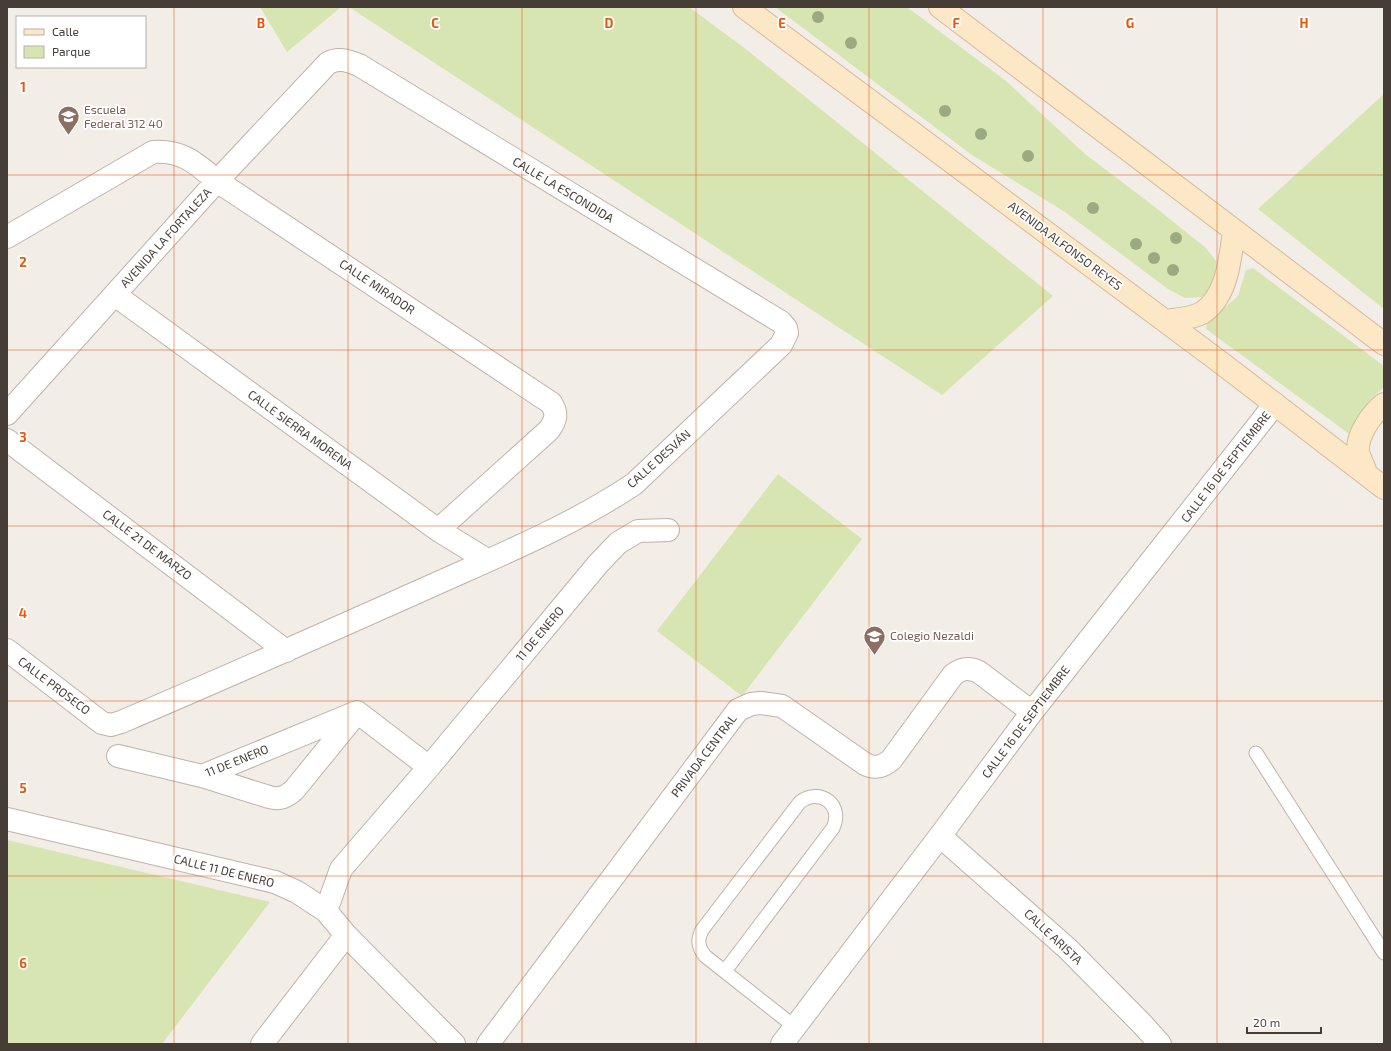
<svg xmlns="http://www.w3.org/2000/svg" width="1391" height="1051" font-family="'Exo 2',sans-serif">
  <style>
    .green { fill: #d6e5b1 }
    .lines { fill: none; stroke-linecap: round; stroke-linejoin: round }
    .service-casing { stroke: #beb3aa; stroke-width: 15 }
    .minor-casing { stroke: #beb3aa; stroke-width: 24 }
    .secondary-casing { stroke: #d4bb9b; stroke-width: 24 }
    .service { stroke: #fff; stroke-width: 13 }
    .minor { stroke: #fff; stroke-width: 22 }
    .secondary { stroke: #fce7c7; stroke-width: 22 }
    .tree { fill: #9baa80 }
    .grid { fill: none; stroke: #e8590c; stroke-width: 1; stroke-opacity: 0.55 }
    .labels { text-anchor: middle; stroke-width: 3.5; stroke-linejoin: round; paint-order: stroke }
    .education-label { font-size: 12px; fill: #785e54; stroke: #fff; text-anchor: start }
    .street-label { font-size: 12px; fill: #453d36; stroke: #fff }
    .grid-label { font-size: 13px; text-anchor: middle; font-weight: bold; fill: #e8590c; stroke: #fff; stroke-width: 3.5; stroke-linejoin: round; paint-order: stroke }
  </style>
  <rect width="100%" height="100%" fill="#f3ede7"/>
  <path class="green" d="M260 7H341L287 52Z
    M349 7H689L747 50 1053 296 942 395Z
    M775 7H907L1006 81 1085 154 1151 204 1206 248 1216 261 1217 278 1211 291 1201 297 1185 298 1168 289 1065 212 972 155Z
    M1384 94V309L1258 209Z
    M1253 268 1384 366V387C1367 402 1358 414 1352 436L1206 329 1207 320 1215 316 1238 296 1246 270Z
    M778 474 862 539 742 696 657 631Z
    M7 840 270 902 162 1044H7Z"/>
  <g class="lines">
    <defs>
      <path id="service" d="M1256 753 1384 953
        M725 971 833 828C844 805 820 787 800 802L702 930C697 940 698 947 705 956L795 1027"/>
      <path id="minor" d="M7 237 153 152C182 150 196 163 217 181L551 403C558 414 556 420 549 430L438 530
        M115 295 438 530 487 560
        M7 414 217 181 328 63C339 57 348 61 359 65L781 322 786 328 787 333 781 345 634 484C571 526 500 555 431 586 328 632 225 678 121 722L111 725 102 723 7 650
        M7 440 286 651
        M118 756 202 776 357 712 429 767
        M202 776 269 797C280 800 286 797 294 790L356 714
        M7 819 275 882 297 892 326 911 346 935 454 1044
        M940 836 1068 949 1143 1025 1160 1044
        M326 911 341 869 429 767 598 564 618 543 638 531 668 530
        M262 1044 346 935
        M488 1044 738 710 751 704 761 703 782 706 865 764C875 769 882 767 891 760L953 675C962 668 969 667 979 672L1032 712
        M782 1044 940 836 1032 712 1275 404"/>
      <path id="secondary" d="M744 7 1220 362 1384 488
        M940 7 1384 344
        M1165 321C1177 319 1191 319 1202 313 1228 296 1230 258 1234 231
        M1366 473C1364 466 1358 456 1358 449 1358 433 1372 414 1384 404"/>
    </defs>
    <use href="#service" class="service-casing"/>
    <use href="#minor" class="minor-casing"/>
    <use href="#secondary" class="secondary-casing"/>
    <use href="#service" class="service"/>
    <use href="#minor" class="minor"/>
    <use href="#secondary" class="secondary"/>
  </g>
  <g class="tree">
    <circle cx="818" cy="17" r="6"/>
    <circle cx="851" cy="43" r="6"/>
    <circle cx="945" cy="111" r="6"/>
    <circle cx="981" cy="134" r="6"/>
    <circle cx="1028" cy="156" r="6"/>
    <circle cx="1093" cy="208" r="6"/>
    <circle cx="1176" cy="238" r="6"/>
    <circle cx="1136" cy="244" r="6"/>
    <circle cx="1154" cy="258" r="6"/>
    <circle cx="1173" cy="270" r="6"/>
  </g>
  <path class="grid" d="M174 7V1044M348 7V1044M522 7V1044M696 7V1044M869 7V1044M1043 7V1044M1217 7V1044M7 175H1384M7 350H1384M7 526H1384M7 701H1384M7 876H1384"/>
  <defs>
    <symbol id="school-pin" viewBox="-11 -11 22 30"><path d="M0 17L-7.5 6A9.5 9.5 0 1 1 7.5 6Z" fill="#8d6e63" stroke="#fff"/><path d="M0-5L7-2L0 1L-7-2ZM-4 1L0 2.5L4 1V4Q0 6-4 4Z" fill="#fff"/></symbol>
  </defs>
  <g fill-rule="evenodd">
    <use href="#school-pin" x="56" y="104" width="25" height="34"/>
    <use href="#school-pin" x="862" y="624" width="25" height="34"/>
  </g>
  <g class="labels">
    <g class="education-label">
      <text x="84" y="114">Escuela<tspan x="84" dy="14">Federal 312 40</tspan></text>
      <text x="890" y="640">Colegio Nezaldi</text>
    </g>
    <g class="street-label">
      <text transform="translate(563 190) rotate(31)" y="4">CALLE LA ESCONDIDA</text>
      <text transform="translate(166 238) rotate(-48)" y="4">AVENIDA LA FORTALEZA</text>
      <text transform="translate(1065 246) rotate(37)" y="4">AVENIDA ALFONSO REYES</text>
      <text transform="translate(377 287) rotate(34)" y="4">CALLE MIRADOR</text>
      <text transform="translate(300 430) rotate(36)" y="4">CALLE SIERRA MORENA</text>
      <text transform="translate(659 459) rotate(-42)" y="4">CALLE DESVÁN</text>
      <text transform="translate(1226 467) rotate(-52)" y="4">CALLE 16 DE SEPTIEMBRE</text>
      <text transform="translate(147 545) rotate(37)" y="4">CALLE 21 DE MARZO</text>
      <text transform="translate(540 634) rotate(-50)" y="4">11 DE ENERO</text>
      <text transform="translate(54 686) rotate(37)" y="4">CALLE PROSECO</text>
      <text transform="translate(1026 722) rotate(-53)" y="4">CALLE 16 DE SEPTIEMBRE</text>
      <text transform="translate(704 756) rotate(-53)" y="4">PRIVADA CENTRAL</text>
      <text transform="translate(237 761) rotate(-22)" y="4">11 DE ENERO</text>
      <text transform="translate(224 871) rotate(14)" y="4">CALLE 11 DE ENERO</text>
      <text transform="translate(1053 937) rotate(43)" y="4">CALLE ARISTA</text>
    </g>
  </g>
  <g class="grid-label">
    <text x="261" y="28">B</text>
    <text x="435" y="28">C</text>
    <text x="609" y="28">D</text>
    <text x="782" y="28">E</text>
    <text x="956" y="28">F</text>
    <text x="1130" y="28">G</text>
    <text x="1304" y="28">H</text>
    <text x="23" y="92">1</text>
    <text x="23" y="267">2</text>
    <text x="23" y="442">3</text>
    <text x="23" y="618">4</text>
    <text x="23" y="793">5</text>
    <text x="23" y="968">6</text>
  </g>
  <rect width="1391" height="1051" fill="none" stroke="#453d36" stroke-width="16"/>
  <rect x="16" y="16" width="130" height="52" fill="#ffffff" stroke="#b5b1af"/>
  <rect x="24" y="29" width="20" height="6" fill="#fce7c7" stroke="#b5b1af"/>
  <text x="52" y="36" font-size="12" fill="#453d36">Calle</text>
  <rect x="24" y="46" width="20" height="12" fill="#d6e5b1" stroke="#b5b1af"/>
  <text x="52" y="56" font-size="12" fill="#453d36">Parque</text>
  <path d="M1247 1027v6h74v-6" fill="none" stroke="#453d36" stroke-width="2"/>
  <text x="1253" y="1027" font-size="12" fill="#453d36" stroke="#ffffff" stroke-width="3" paint-order="stroke">20 m</text>
</svg>
